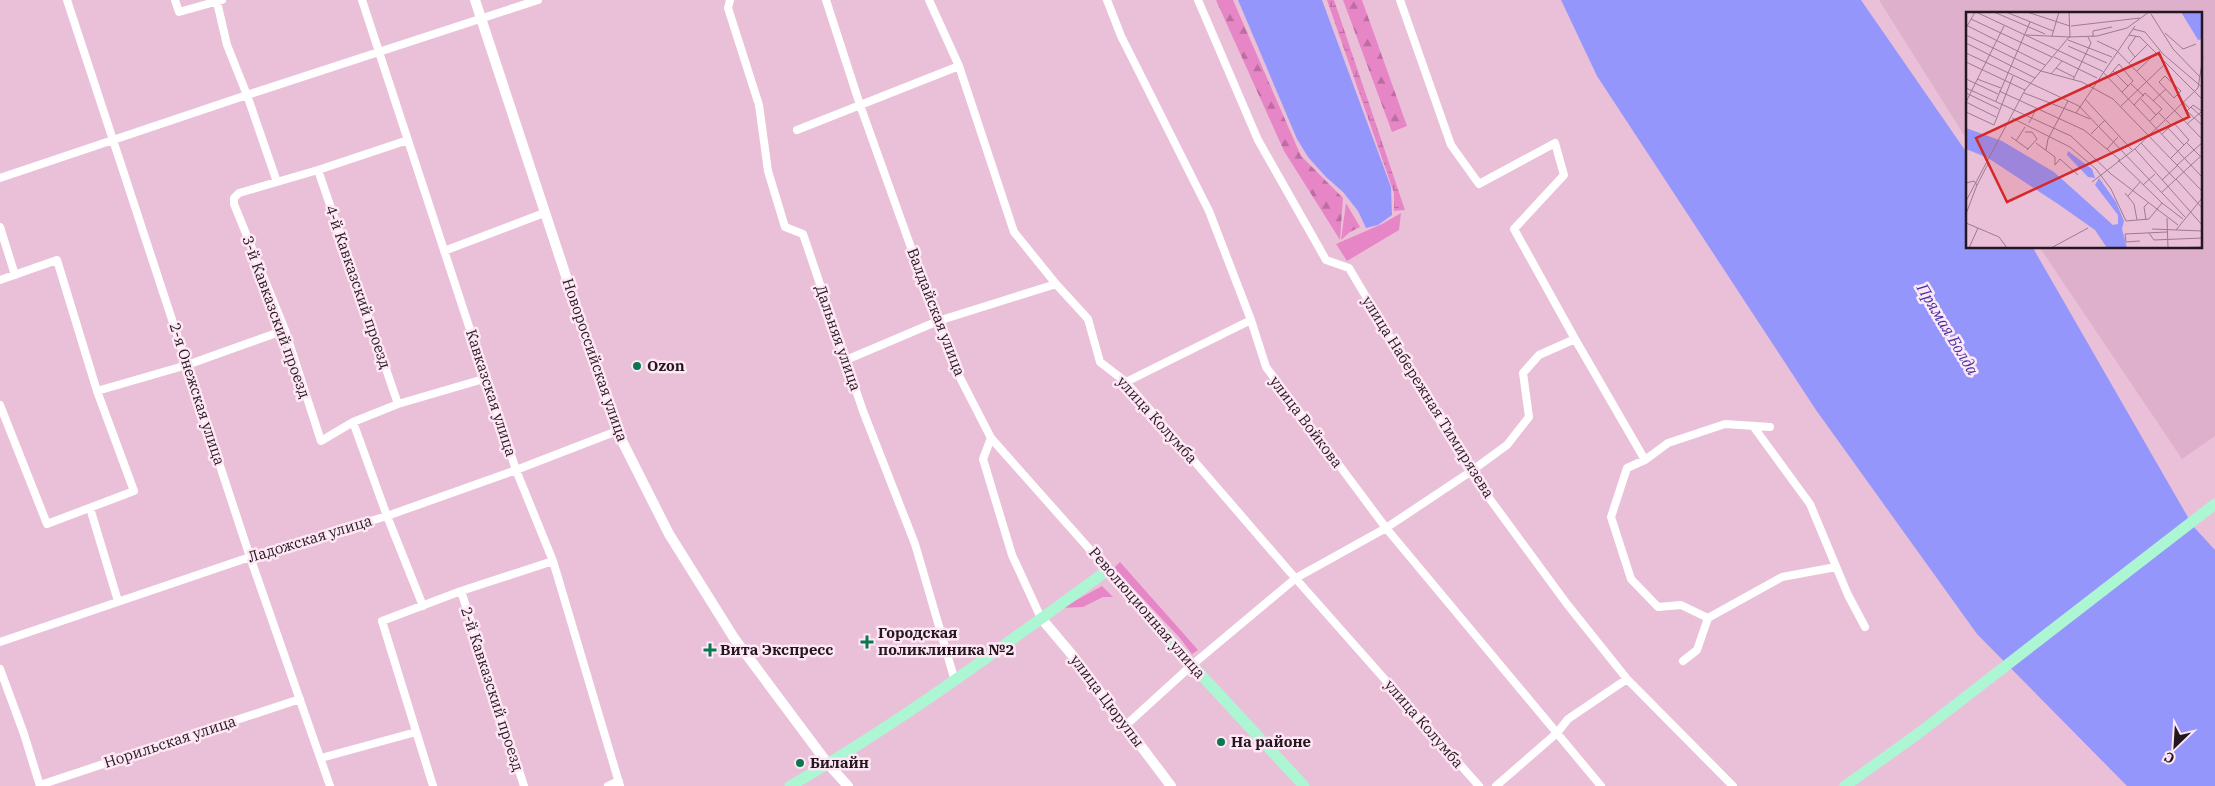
<svg xmlns="http://www.w3.org/2000/svg" width="2215" height="786" font-family="'IBM Plex Serif',serif">
  <style>
    .built { fill: #deb0cc }
    .green { fill: #e786c6 }
    .forest { fill: url(#forest-firs) }
    .wetland { fill: url(#wetland-marsh) }
    .water { fill: #9596fc }
    .lines { fill: none; stroke-linecap: round; stroke-linejoin: round }
    .street { stroke: #fff; stroke-width: 8 }
    .secondary { stroke: #fff; stroke-width: 10 }
    .primary { stroke: #adf6d4; stroke-width: 11 }
    .poi-dot { fill: #0b7750; stroke: #fee8f5; stroke-width: 2 }
    .labels { text-anchor: middle; stroke-width: 5; stroke-linejoin: round; paint-order: stroke }
    .street-label { font-size: 15px; fill: #251720; stroke: #fee8f5 }
    .poi-label { font-size: 15px; font-weight: bold; fill: #251720; stroke: #fee8f5; text-anchor: start }
    .water-label { font-size: 16px; font-style: italic; fill: #4232a6; stroke: #fee8f5 }
    .inset-road { fill: none; stroke: #9b7c8f; stroke-width: 1 }
    .view { fill: #d62828; fill-opacity: 0.15; stroke: #d62828; stroke-width: 2.5 }
    .inset-edge { fill: none; stroke: #251720; stroke-width: 2.5 }
  </style>
  <defs>
    <pattern id="forest-firs" width="22" height="20" patternUnits="userSpaceOnUse" patternTransform="scale(1.25)"><rect width="22" height="20" fill="#e786c6"/><path d="M5 1l3.5 6h-7zM16 11l3.5 6h-7z" fill="#bb6da0"/></pattern>
    <pattern id="wetland-marsh" width="20" height="14" patternUnits="userSpaceOnUse" patternTransform="scale(1.25)"><rect width="20" height="14" fill="#e786c6"/><path d="M1 5h8M5 5V1M11 12h8M15 12V8" fill="none" stroke="#bb6da0"/></pattern>
  </defs>
  <rect width="100%" height="100%" fill="#eac0d9"/>
  <path class="built" d="M1879 0H2215V436L2182 459 2040 248H2201V14H1968L1967 140Z"/>
  <path class="green" d="M1401 213 1399 230 1347 261 1336 244 1382 224Z
    M1120 562 1198 650 1192 654 1179 637 1114 568Z
    M1102 586 1113 597H1103L1083 607 1062 608Z"/>
  <path class="forest" d="M1216 0H1233L1301 156 1343 198 1340 240 1284 151Z
    M1343 0H1362L1407 126 1392 132Z
    M1346 203 1360 227 1350 232 1341 240Z"/>
  <path class="wetland" d="M1327 0H1334L1405 210 1394 211V193Z"/>
  <path class="water" d="M1238 0H1322L1391 187 1392 215 1378 225 1366 228 1358 211 1343 192 1326 177 1308 157 1297 139Z
    M1561 0H1861L1967 153 1968 248H2033L2193 526 2215 550V786H2127L1977 634 1816 410 1597 76Z"/>
  <g class="lines">
    <path class="street" d="M67 0 250 557 330 786
      M175 0 179 12 222 0
      M362 0 516 470 553 561 620 786
      M730 0 728 8 759 105 768 171 785 227 803 234 863 411 915 544 955 681
      M826 0 860 105 952 362 991 438 983 459 1012 555 1041 618
      M929 0 959 66 1014 232 1056 284 1088 319 1100 362 1126 382 1289 571 1479 786
      M1107 0 1121 36 1209 211 1251 320 1266 367 1386 528 1601 786
      M1198 0 1258 140 1326 260 1349 268 1470 472 1567 604 1627 679 1733 786
      M1400 0 1451 145 1479 184 1555 143 1564 175 1514 229 1575 339 1645 460
      M217 2 227 45 247 95 277 182
      M797 130 959 66
      M408 140 318 170 239 193 234 198V204L285 330 321 441 353 422 398 404 487 378
      M318 170 398 404
      M0 178 247 95 538 0
      M0 227 15 275
      M444 251 544 213
      M0 280 57 260 97 391 134 491 47 524 0 405
      M846 360 938 321 1056 284
      M1126 382 1251 320
      M97 391 187 365 285 330
      M353 422 387 516 423 606
      M1753 426 1810 504 1848 595 1865 627
      M991 438 1108 570
      M90 508 118 601
      M461 591 524 786
      M1708 618 1681 605 1658 607 1631 579 1611 517 1627 468 1645 460 1668 443 1725 424 1770 427
      M0 642 250 557 387 516 516 470 617 431
      M1683 661 1697 650 1708 618 1782 577 1836 567
      M0 669 24 734 40 786
      M1125 726 1192 665 1296 578 1386 528 1470 472 1507 445 1529 417 1523 373 1539 355 1575 339
      M321 758 416 732
      M40 785 300 699
      M433 786 382 621 461 591 553 561
      M608 786 619 781
      M1496 786 1557 733 1568 719 1627 679"/>
    <path class="secondary" d="M475 0 617 431 669 534 734 638 828 764 848 786
      M1041 618 1073 656 1171 786"/>
    <path class="primary" d="M790 786C902 722 1004 645 1108 570L1192 665 1304 786
      M1845 786 1919 733 2215 504"/>
  </g>
  <g class="poi-dot">
    <circle cx="637" cy="366" r="5"/>
    <path d="M864.5 634.5h5v5h5v5h-5v5h-5v-5h-5v-5h5z"/>
    <path d="M707.5 642.5h5v5h5v5h-5v5h-5v-5h-5v-5h5z"/>
    <circle cx="1221" cy="742" r="5"/>
    <circle cx="800" cy="763" r="5"/>
  </g>
  <g class="labels">
    <g class="street-label">
      <text transform="translate(358 287) rotate(71)" y="5">4-й Кавказский проезд</text>
      <text transform="translate(936 312) rotate(69)" y="5">Валдайская улица</text>
      <text transform="translate(276 317) rotate(70)" y="5">3-й Кавказский проезд</text>
      <text transform="translate(838 338) rotate(71)" y="5">Дальняя улица</text>
      <text transform="translate(595 360) rotate(71)" y="5">Новороссийская улица</text>
      <text transform="translate(491 393) rotate(72)" y="5">Кавказская улица</text>
      <text transform="translate(197 394) rotate(72)" y="5">2-я Онежская улица</text>
      <text transform="translate(1428 397) rotate(58)" y="5">улица Набережная Тимирязева</text>
      <text transform="translate(1157 420) rotate(48)" y="5">улица Колумба</text>
      <text transform="translate(1306 422) rotate(53)" y="5">улица Войкова</text>
      <text transform="translate(310 539) rotate(-17)" y="5">Ладожская улица</text>
      <text transform="translate(1147 613) rotate(49)" y="5">Революционная улица</text>
      <text transform="translate(492 689) rotate(72)" y="5">2-й Кавказский проезд</text>
      <text transform="translate(1107 701) rotate(53)" y="5">улица Цюрупы</text>
      <text transform="translate(1424 724) rotate(49)" y="5">улица Колумба</text>
      <text transform="translate(170 742) rotate(-18)" y="5">Норильская улица</text>
    </g>
    <g class="poi-label">
      <text x="647" y="371">Ozon</text>
      <text x="878" y="638">Городская<tspan x="878" dy="17">поликлиника №2</tspan></text>
      <text x="720" y="655">Вита Экспресс</text>
      <text x="1231" y="747">На районе</text>
      <text x="810" y="768">Билайн</text>
    </g>
    <g class="water-label">
      <text transform="translate(1948 329) rotate(59)" y="6">Прямая Болда</text>
    </g>
  </g>
  <g transform="translate(1966 12)">
    <rect width="236" height="236" fill="#eac0d9"/>
    <path d="M215 0H236V27L232 28ZM0 116 36 129 88 160 147 213 152 212V203L129 173 133 166 150 190 158 209 156 217 161 236H141L129 218 92 192 22 146 0 137ZM102 139 126 157 129 166 122 165 101 143Z" fill="#9596fc"/>
    <path class="inset-road" d="M10 0 136 59 237 166M28 0 79 22M40 0 87 19M61 0 104 14M185 2 207 37 234 65M5 7 86 45M0 13 79 53M105 14 174 6M0 16 9 0M167 17 179 20 197 42 237 76M199 21 217 37 230 32M0 23 75 59 116 70 147 87 237 180M60 23 104 25 103 0M163 23 174 25 237 88M86 24 93 0M127 25V19L146 15M102 28 146 45M131 29 150 38 237 128M0 31 69 66M102 34 141 51M0 41 113 94 219 205M88 45 131 66M169 45 162 36 170 24M0 50 59 78M163 51 181 33M90 56 108 65M147 59 162 74M171 59 189 42M85 62 96 49M199 64 215 79 208 86 193 70ZM142 65 153 52 167 69 156 80M0 67 32 82M11 67 35 76M107 68 125 31 122 25M165 72 178 84M0 76 105 124 145 162 212 213M33 79 118 118 154 148M0 81 33 97M58 81 110 101 169 14M211 83 223 96M119 87 166 138M175 87 190 103M30 89 64 10M187 89 200 77M168 93 179 81 196 97 184 109M155 94 199 52M225 95 237 106M0 100 28 113 47 64M237 100 227 93 221 99 237 114M110 101 124 107M193 101 205 113M30 105 0 90 38 14M46 106 104 135 130 157 145 177 160 209 183 207 196 191M63 111 70 97M221 112 235 100M202 116 218 133M59 120H66L71 127 61 138M125 122 139 108M196 122 208 111 223 128 205 146M45 125 62 137M50 129 59 115M220 130 234 144M70 131 89 145V153L94 147 112 163M175 131 209 167M141 137 152 125M169 137 237 214M80 138 82 127 102 89M152 148 196 191 217 207M211 153 237 130M210 167 237 197M196 168 212 153M126 170 170 136 232 76 237 45M0 171 8 169 11 173 0 202M11 173 22 152M177 173 189 162M159 181 168 192 171 208M195 181 237 142M162 184 174 170M0 189 59 78 103 25 131 24 161 16 183 0M201 206 202 236M180 208 178 195 182 191M0 211 33 225 41 236M186 217 237 219M210 218 237 185M183 221 188 228 237 226M174 229 160 230 159 222 201 220M3 236 12 216M85 236 122 216M202 236 237 235"/>
    <path class="view" d="M193 41 223 105 41 190 10 126Z"/>
    <rect width="236" height="236" class="inset-edge"/>
  </g>
  <g transform="translate(2175 746) rotate(205)" stroke="#fee8f5" stroke-width="4" paint-order="stroke">
  <path d="M0-4L9 19L0 12L-9 19Z" fill="#251720"/>
  <text y="-8" font-size="14" font-weight="bold" text-anchor="middle" fill="#251720">С</text>
  </g>
</svg>
